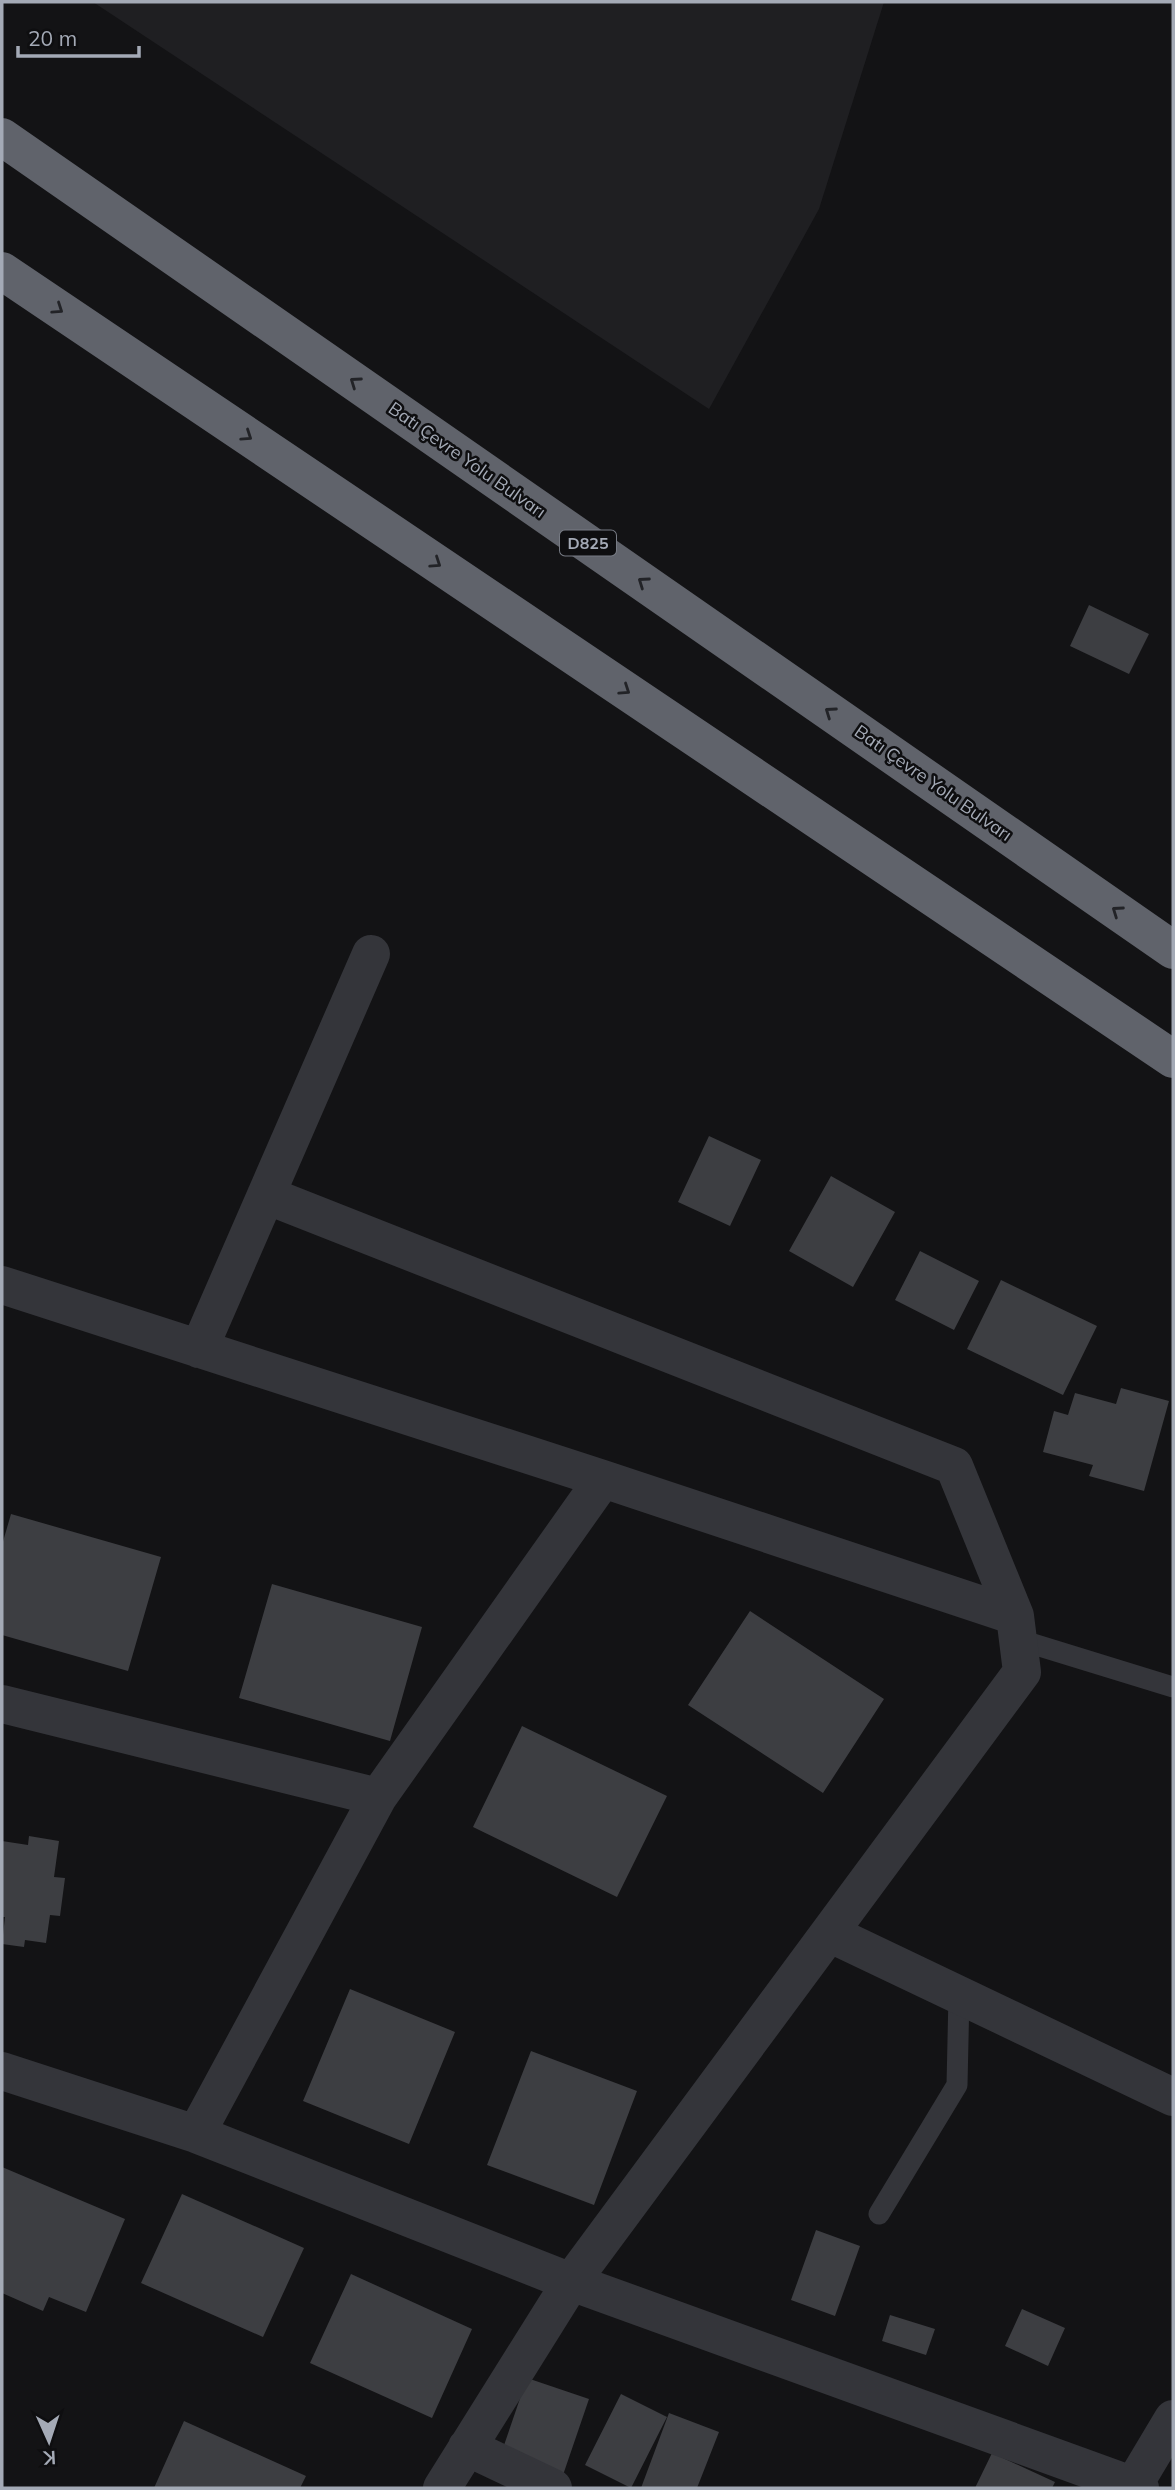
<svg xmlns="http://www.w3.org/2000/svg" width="1175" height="2490" font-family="Mulish,sans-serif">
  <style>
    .built { fill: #1f1f22 }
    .building { fill: #3d3e42 }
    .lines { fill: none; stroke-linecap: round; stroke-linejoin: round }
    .lane { stroke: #34353a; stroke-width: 21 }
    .street { stroke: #34353a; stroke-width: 38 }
    .highway { stroke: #60636b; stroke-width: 38 }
    .oneway { stroke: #222327 }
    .labels { text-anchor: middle; stroke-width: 5; stroke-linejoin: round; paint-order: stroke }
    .shield { fill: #0e0e10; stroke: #777b84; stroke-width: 2 }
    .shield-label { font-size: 16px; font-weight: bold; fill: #a4aab6 }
    .street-label { font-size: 18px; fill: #a4aab6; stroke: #0e0e10 }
  </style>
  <rect width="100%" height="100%" fill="#131315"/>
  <path class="built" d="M93 2H884L819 209 709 409Z"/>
  <path class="building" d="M1089 605 1149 634 1129 674 1070 646Z
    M709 1136 761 1160 730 1226 678 1202Z
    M831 1176 895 1212 853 1287 789 1251Z
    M920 1251 979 1281 954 1330 895 1300Z
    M1001 1280 1097 1326 1063 1395 967 1349Z
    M1121 1388 1169 1401 1144 1491 1089 1476 1093 1465 1043 1452 1054 1411 1068 1415 1075 1393 1116 1404Z
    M11 1514 161 1557 128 1671 2 1635V1545Z
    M272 1584 422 1627 390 1741 239 1698Z
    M750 1611 884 1699 823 1793 688 1705Z
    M522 1726 667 1796 617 1897 473 1827Z
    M29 1836 59 1841 54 1877 65 1878 60 1916 50 1915 46 1943 25 1940 24 1947 2 1944 5 1917H2V1841L28 1845Z
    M350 1989 455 2032 409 2144 303 2101Z
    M531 2051 637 2091 594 2205 487 2165Z
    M2 2167 125 2219 86 2312 49 2297 43 2311 2 2293Z
    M182 2194 304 2248 263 2337 141 2283Z
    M816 2230 860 2246 835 2316 791 2300Z
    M351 2274 472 2329 432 2418 310 2363Z
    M1022 2309 1065 2328 1048 2366 1005 2346Z
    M890 2315 935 2329 926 2355 882 2341Z
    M527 2378 589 2399 563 2475 501 2454Z
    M621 2394 667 2417 631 2488 585 2465Z
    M669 2413 719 2432 697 2488H641Z
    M184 2421 306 2476 300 2488H154Z
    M992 2453 1055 2482 1052 2488H975Z"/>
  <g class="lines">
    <path class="lane" d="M1017 1639 1173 1687
      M879 2214 957 2085 959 1995"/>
    <path class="street" d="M266 1195 954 1466 1015 1616 1022 1672 571 2282 442 2488
      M2 1285 603 1479 1015 1616
      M199 1349 371 954
      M2 1704 378 1797
      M829 1933 1173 2097
      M2 2071 196 2134 571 2282 1140 2488
      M196 2134 378 1797 603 1479
      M467 2447 553 2488
      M1133 2486 1173 2419"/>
    <path class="highway" d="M2 137 1173 950
      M2 271 1173 1059"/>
  </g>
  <defs><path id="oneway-chevron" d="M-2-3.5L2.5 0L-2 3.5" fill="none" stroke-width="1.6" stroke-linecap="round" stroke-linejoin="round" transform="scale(1.75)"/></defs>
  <g class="oneway">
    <use href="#oneway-chevron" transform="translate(58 309) rotate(34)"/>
    <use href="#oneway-chevron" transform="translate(355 382) rotate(-145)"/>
    <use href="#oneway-chevron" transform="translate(247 436) rotate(34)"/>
    <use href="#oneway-chevron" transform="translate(436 563) rotate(34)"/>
    <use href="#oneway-chevron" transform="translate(643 582) rotate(-145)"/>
    <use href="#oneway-chevron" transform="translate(625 690) rotate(34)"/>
    <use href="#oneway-chevron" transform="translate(830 712) rotate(-145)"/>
    <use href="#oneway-chevron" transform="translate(1117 911) rotate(-145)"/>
  </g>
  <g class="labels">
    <rect class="shield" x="560" y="530.5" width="56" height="25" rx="5"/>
    <g class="shield-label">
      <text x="588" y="549">D825</text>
    </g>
    <g class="street-label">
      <text transform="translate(467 460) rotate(35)" y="6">Batı Çevre Yolu Bulvarı</text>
      <text transform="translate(933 783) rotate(35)" y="6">Batı Çevre Yolu Bulvarı</text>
    </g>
  </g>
  <rect width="1175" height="2490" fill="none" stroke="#a4aab6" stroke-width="7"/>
  <g transform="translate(49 2441) rotate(177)" stroke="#0e0e10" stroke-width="5" paint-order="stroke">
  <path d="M0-5L12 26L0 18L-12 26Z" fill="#a4aab6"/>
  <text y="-10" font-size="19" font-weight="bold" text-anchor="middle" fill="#a4aab6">K</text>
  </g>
  <path d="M18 46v10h121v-10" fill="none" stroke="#a4aab6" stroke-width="3.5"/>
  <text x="28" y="46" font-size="21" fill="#a4aab6" stroke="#0e0e10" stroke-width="5" paint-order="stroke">20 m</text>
</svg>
